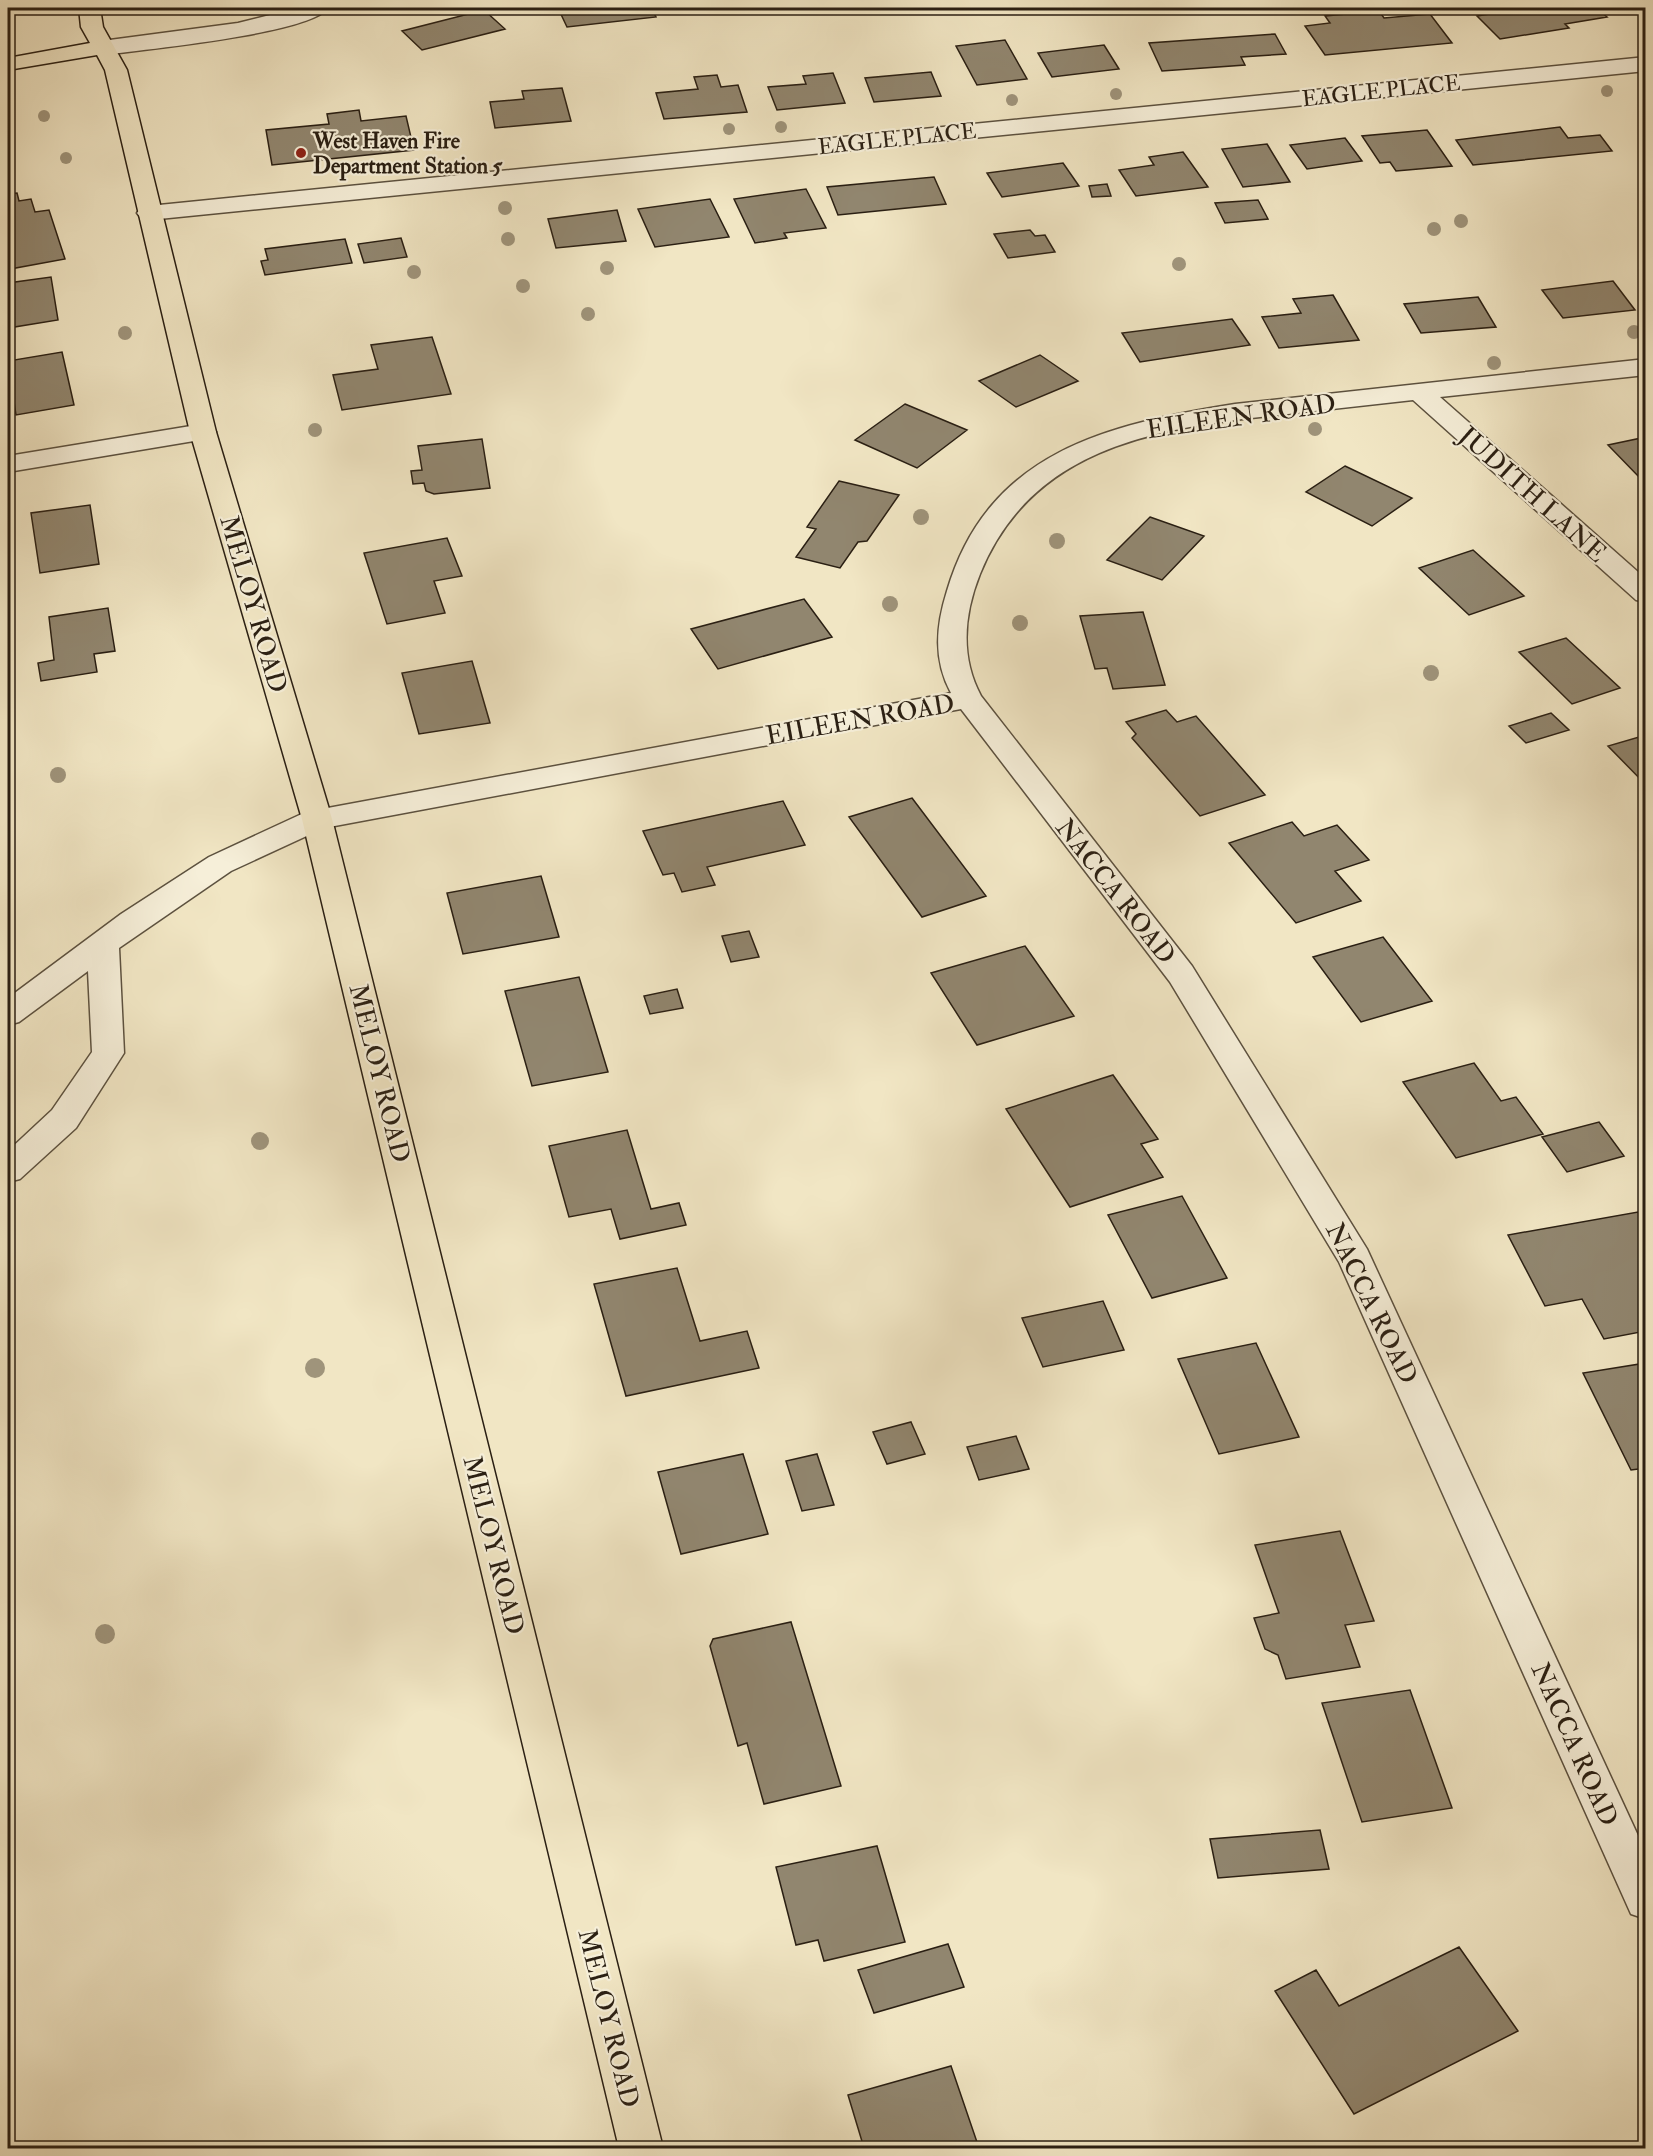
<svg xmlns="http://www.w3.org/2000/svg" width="1653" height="2156" font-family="'IM FELL Double Pica',serif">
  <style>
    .building { fill: #91866f; stroke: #2a1f13; stroke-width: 1.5 }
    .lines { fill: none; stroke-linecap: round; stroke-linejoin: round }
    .minor-casing { stroke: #5c513f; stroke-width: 3 }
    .major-casing { stroke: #2a1f13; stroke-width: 3 }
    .minor { fill: #f6efd9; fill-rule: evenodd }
    .major { fill: #f1e6c4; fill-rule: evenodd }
    .tree { fill: #9f947b }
    .poi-dot { fill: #8f2418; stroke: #f6efd9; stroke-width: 2 }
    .labels { text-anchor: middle; stroke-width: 4.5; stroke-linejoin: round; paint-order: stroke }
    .far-street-label { font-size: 22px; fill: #2a1f13; stroke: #f6efd9 }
    .far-poi-label { font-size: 22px; font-weight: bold; fill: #2a1f13; stroke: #f6efd9; text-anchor: start }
    .street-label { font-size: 26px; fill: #2a1f13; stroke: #f6efd9 }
  </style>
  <rect width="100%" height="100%" fill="#f1e6c4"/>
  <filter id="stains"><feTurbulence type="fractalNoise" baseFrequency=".00333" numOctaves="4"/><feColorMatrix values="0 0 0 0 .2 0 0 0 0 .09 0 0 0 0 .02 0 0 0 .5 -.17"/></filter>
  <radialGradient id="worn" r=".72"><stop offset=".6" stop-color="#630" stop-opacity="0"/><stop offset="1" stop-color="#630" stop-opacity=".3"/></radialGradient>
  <path class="building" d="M558 8H651L656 17 567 27Z
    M1527 8H1596L1607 17 1565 24 1569 28 1500 39 1477 16Z
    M1629 8H1646V13L1635 14Z
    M484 10 505 29 422 50 402 31Z
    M1379 11 1384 18 1430 14 1452 43 1325 55 1305 26 1330 23 1325 16Z
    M1275 34 1286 54 1241 57 1245 65 1162 71 1149 43Z
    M1005 40 1027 79 977 85 956 46Z
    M1104 45 1119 69 1052 77 1038 53Z
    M931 72 941 96 874 102 865 78Z
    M833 73 845 103 777 110 768 87 806 84 803 76Z
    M717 75 721 87 738 85 747 112 664 119 656 93 698 89 694 77Z
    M562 88 571 121 495 128 490 102 524 99 522 91Z
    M359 110 361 121 406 116 414 150 272 165 266 130 329 124 327 114Z
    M1560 127 1568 138 1600 135 1612 151 1473 165 1456 140Z
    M1427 130 1452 166 1396 171 1390 162 1380 163 1362 136Z
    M1345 138 1362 161 1307 169 1290 145Z
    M1267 144 1290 182 1243 187 1222 149Z
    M1183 152 1208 187 1136 196 1119 170 1154 165 1149 157Z
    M1063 163 1079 186 1002 197 987 173Z
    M934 177 946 204 838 215 827 187Z
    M1107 184 1111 196 1092 197 1089 186Z
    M806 189 826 228 784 233 787 238 755 243 734 199Z
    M17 193 19 201 31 199 35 212 49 210 65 259 10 269 8 194Z
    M710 199 729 237 655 247 638 209Z
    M1258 200 1268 219 1225 223 1215 203Z
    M617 210 626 241 556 248 548 219Z
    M1030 230 1035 236 1045 235 1055 252 1008 258 994 234Z
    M401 238 407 257 364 263 358 244Z
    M345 239 352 263 265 275 261 261 268 260 265 249Z
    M51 277 58 320 8 328V283Z
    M1613 281 1635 310 1563 318 1542 290Z
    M1333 295 1359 340 1279 348 1262 317 1301 313 1293 299Z
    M1478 297 1496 327 1421 333 1404 304Z
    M1232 319 1250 345 1140 362 1122 333Z
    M432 337 451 394 342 410 333 375 378 369 371 345Z
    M62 352 74 405 16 415 8 361Z
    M1040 355 1078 381 1016 407 979 381Z
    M905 404 967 430 917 468 855 440Z
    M1646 437V477L1640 478 1608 445Z
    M482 439 490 488 434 494 426 491 424 483 413 484 411 471 422 470 418 446Z
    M1345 466 1412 498 1372 526 1306 492Z
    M839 481 899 495 867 541 858 542 840 568 796 557 816 529 807 527Z
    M90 505 99 564 40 573 31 513Z
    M1150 517 1204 536 1162 580 1107 560Z
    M447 538 462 576 434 581 445 613 387 624 364 553Z
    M1473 550 1524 596 1469 615 1419 568Z
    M804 599 832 637 718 669 691 629Z
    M108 608 115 651 94 654 97 672 41 681 38 663 54 660 49 617Z
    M1143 612 1165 685 1113 689 1107 668 1095 669 1080 616Z
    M1566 638 1620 688 1572 704 1519 652Z
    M472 661 490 723 419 734 402 673Z
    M1166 710 1177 722 1196 716 1265 795 1200 816 1132 738 1136 734 1126 722Z
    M1551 713 1569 730 1526 743 1509 726Z
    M1646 735V785L1608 746Z
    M912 798 986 896 922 917 849 817Z
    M783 801 805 845 707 867 715 885 682 892 674 873 663 875 643 831Z
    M1292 822 1304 836 1337 825 1369 860 1335 871 1361 901 1296 923 1229 843Z
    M541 876 559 937 463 954 447 893Z
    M749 931 759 957 731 962 722 936Z
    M1383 937 1432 1001 1361 1022 1313 957Z
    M1025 946 1074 1016 977 1045 931 973Z
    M579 977 608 1072 532 1086 505 991Z
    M677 989 683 1008 650 1014 644 996Z
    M1474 1063 1501 1101 1516 1097 1543 1134 1456 1158 1403 1082Z
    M1113 1075 1158 1139 1141 1144 1163 1177 1070 1207 1006 1109Z
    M1599 1122 1624 1156 1567 1172 1542 1137Z
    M627 1130 651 1209 679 1203 686 1225 620 1239 611 1209 569 1217 549 1146Z
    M1182 1196 1227 1278 1152 1298 1108 1215Z
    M1638 1212 1646 1225V1331L1604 1339 1582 1299 1545 1306 1508 1235Z
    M677 1268 700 1341 747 1331 759 1368 626 1396 594 1284Z
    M1103 1301 1124 1350 1043 1367 1022 1318Z
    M1256 1343 1299 1437 1219 1454 1178 1359Z
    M1646 1363V1468L1631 1470 1583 1373Z
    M911 1422 925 1454 887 1464 873 1432Z
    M1016 1436 1029 1469 979 1480 967 1447Z
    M743 1454 768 1534 681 1554 658 1472Z
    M817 1454 834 1505 802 1511 786 1461Z
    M1340 1531 1374 1621 1345 1625 1360 1667 1286 1679 1278 1655 1265 1649 1254 1618 1279 1613 1255 1545Z
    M791 1622 841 1786 764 1804 747 1743 738 1746 710 1646 713 1639Z
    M1410 1690 1452 1808 1362 1822 1322 1703Z
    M1320 1830 1329 1869 1218 1878 1210 1839Z
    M877 1846 905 1942 824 1961 818 1940 796 1945 776 1867Z
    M948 1944 964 1987 874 2013 858 1970Z
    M1459 1947 1518 2031 1354 2114 1275 1991 1316 1970 1339 2006Z
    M951 2066 979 2148H864L848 2095Z"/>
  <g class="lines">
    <defs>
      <path id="minor" d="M298 8H328C310 34 139 50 102 55L94 53 91 48 94 43 102 41 238 23Z
        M1646 57V71L149 220 141 218 137 213 141 208 149 206Z
        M1646 359V375L1440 397 1646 579V602L1636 600 1413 400C1365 405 1317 411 1269 416 1150 429 1030 450 980 574 964 614 960 657 981 696L1192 966 1367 1249 1646 1853V1919L1631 1914 1339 1262 1170 982 961 709 324 828 231 871 119 948 124 1053 76 1128 20 1179 8 1182V1151L52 1110 92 1052 88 971 19 1022 8 1025V998L121 914 209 857 306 812 951 693C933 660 936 626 947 591 988 451 1109 424 1235 404Z
        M203 424 212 426 216 432 212 438 8 472V456Z"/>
      <path id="major" d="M79 8H100L103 27 127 70 216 432 332 819 663 2148H619L302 819 190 432 105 70 97 55 8 70V58L90 43 81 27Z"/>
    </defs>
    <use href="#minor" class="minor-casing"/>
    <use href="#major" class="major-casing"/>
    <use href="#minor" class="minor"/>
    <use href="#major" class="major"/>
  </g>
  <g class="tree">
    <circle cx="1607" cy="91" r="6"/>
    <circle cx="1116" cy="94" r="6"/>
    <circle cx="1012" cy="100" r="6"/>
    <circle cx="44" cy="116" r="6"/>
    <circle cx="781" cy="127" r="6"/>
    <circle cx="729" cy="129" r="6"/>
    <circle cx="66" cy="158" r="6"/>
    <circle cx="505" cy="208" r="7"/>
    <circle cx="1461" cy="221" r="7"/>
    <circle cx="1434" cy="229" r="7"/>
    <circle cx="508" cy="239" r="7"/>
    <circle cx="1179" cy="264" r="7"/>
    <circle cx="607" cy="268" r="7"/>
    <circle cx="414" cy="272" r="7"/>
    <circle cx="523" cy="286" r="7"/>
    <circle cx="588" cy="314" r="7"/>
    <circle cx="1634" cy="332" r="7"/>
    <circle cx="125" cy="333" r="7"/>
    <circle cx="1494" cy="363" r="7"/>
    <circle cx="1315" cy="429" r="7"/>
    <circle cx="315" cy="430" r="7"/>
    <circle cx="921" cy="517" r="8"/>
    <circle cx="1057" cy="541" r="8"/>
    <circle cx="890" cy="604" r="8"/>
    <circle cx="1020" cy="623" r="8"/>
    <circle cx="1431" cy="673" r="8"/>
    <circle cx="58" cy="775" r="8"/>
    <circle cx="260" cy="1141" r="9"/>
    <circle cx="315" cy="1368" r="10"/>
    <circle cx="105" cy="1634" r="10"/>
  </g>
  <circle class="poi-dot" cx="301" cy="153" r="6"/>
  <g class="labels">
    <g class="far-street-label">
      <text transform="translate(1381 90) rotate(-6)" y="8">EAGLE PLACE</text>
      <text transform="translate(897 138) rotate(-6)" y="8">EAGLE PLACE</text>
    </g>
    <g class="far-poi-label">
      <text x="313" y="148">West Haven Fire<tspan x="313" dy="25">Department Station 5</tspan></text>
    </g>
    <g class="street-label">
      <text transform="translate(1241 416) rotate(-8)" y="9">EILEEN ROAD</text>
      <text transform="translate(1533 494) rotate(42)" y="9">JUDITH LANE</text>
      <text transform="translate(254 604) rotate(74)" y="9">MELOY ROAD</text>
      <text transform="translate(860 719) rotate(-10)" y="9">EILEEN ROAD</text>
      <text transform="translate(1116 891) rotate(52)" y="9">NACCA ROAD</text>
      <text transform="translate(380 1073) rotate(76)" y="9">MELOY ROAD</text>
      <text transform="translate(1372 1303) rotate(64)" y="9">NACCA ROAD</text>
      <text transform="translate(494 1545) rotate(76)" y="9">MELOY ROAD</text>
      <text transform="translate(1575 1744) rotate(66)" y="9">NACCA ROAD</text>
      <text transform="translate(609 2018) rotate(76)" y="9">MELOY ROAD</text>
    </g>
  </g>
  <rect width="1653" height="2156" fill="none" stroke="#f1e6c4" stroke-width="30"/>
  <rect x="9" y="9" width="1635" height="2138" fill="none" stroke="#2a1f13" stroke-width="3"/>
  <rect x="15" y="15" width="1623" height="2126" fill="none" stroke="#2a1f13" stroke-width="1.5"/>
  <rect width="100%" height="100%" filter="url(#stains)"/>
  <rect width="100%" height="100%" fill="url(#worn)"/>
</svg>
